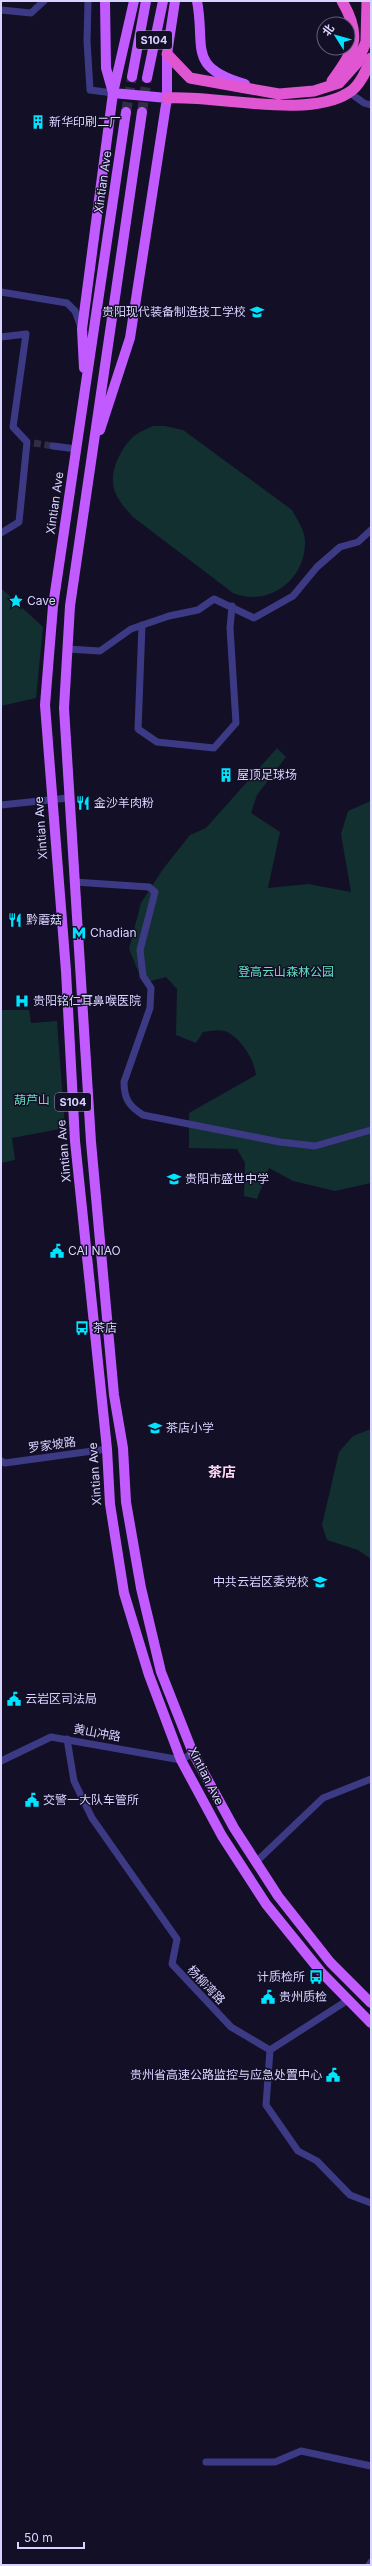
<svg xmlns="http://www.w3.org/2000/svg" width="372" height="2566" font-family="Inter,'Noto Sans SC',sans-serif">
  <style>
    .green { fill: #12302f }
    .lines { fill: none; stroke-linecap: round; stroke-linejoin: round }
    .minor-tunnel { stroke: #312d47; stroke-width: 7; stroke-dasharray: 7 3.5; stroke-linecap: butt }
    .primary-tunnel { stroke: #312d47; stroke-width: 10; stroke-dasharray: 10 5; stroke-linecap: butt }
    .minor { stroke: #3d3a85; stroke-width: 7 }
    .primary { stroke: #c25bff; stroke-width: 10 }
    .trunk { stroke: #e055d1; stroke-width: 11 }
    .labels { text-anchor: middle; stroke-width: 3; stroke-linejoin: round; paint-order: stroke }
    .shield { fill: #130f26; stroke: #9e99be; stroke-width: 1 }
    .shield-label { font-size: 11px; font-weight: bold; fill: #d9d4ff }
    .poi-label { font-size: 12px; fill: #d9d4ff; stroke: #130f26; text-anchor: start }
    .street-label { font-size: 12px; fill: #d9d4ff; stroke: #130f26 }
    .park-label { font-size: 12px; fill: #5fe0c0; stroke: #130f26 }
    .quarter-label { font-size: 14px; font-weight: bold; fill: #ffd6f0; stroke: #130f26 }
  </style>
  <rect width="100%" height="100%" fill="#130f26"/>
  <path class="green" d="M153 426H165L183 430 292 510C298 521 306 532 305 544 304 582 267 607 233 593L133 517C126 509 119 502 115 492 108 473 120 449 134 436 139 432 147 429 153 426Z
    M1 588 43 627 36 698 1 706Z
    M277 748 286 757 257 795 251 813 280 832 268 888 308 884 351 892 341 834 348 811 371 801V1183L335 1191 293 1181 269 1168 257 1199 244 1196 245 1163 237 1149 189 1148V1113L256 1075C254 1059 241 1038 225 1031 219 1029 209 1031 203 1032L196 1043 176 1035 177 989 166 977 143 983 129 949 141 903 163 869 190 835 206 828Z
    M1 1010H29L31 1023 57 1021 65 1128 12 1138 15 1160 1 1163Z
    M371 1429V1559L358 1550 327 1540 322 1525 339 1452 353 1436Z"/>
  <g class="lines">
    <path class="minor-tunnel" d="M34 443 53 446"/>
    <path class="primary-tunnel" d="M126 112 132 77
      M142 112 147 78"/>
    <path class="minor" d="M88 1 87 41 90 90 113 93
      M1 10 31 13 44 1
      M350 93 364 103 371 105
      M1 292 67 303 75 311 81 327
      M1 337 26 334 13 427 27 442 19 522 1 533
      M53 446 76 449
      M142 625 138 729 157 742 214 748 236 723 230 628 232 606
      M67 649 100 651 131 629 169 616 198 610 214 599 254 618 293 596 317 567 340 547 358 542 371 530
      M1 805 68 798
      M74 882 149 887 155 892 140 950 143 976 151 988 150 1008 124 1082C124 1099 129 1106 143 1115L280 1142 315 1146 371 1130
      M1 1461 5 1463 107 1449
      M67 1739 74 1781 92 1818 177 1939 172 1964 231 2027 270 2050 266 2105 298 2151 317 2161 350 2195 371 2203
      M1 1761 51 1737 181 1760 193 1753
      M256 1862 323 1798 371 1779
      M270 2050 348 2000
      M206 2462H275L301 2451 371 2466
      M369 2565 371 2562"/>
    <path class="primary" d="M105 1 106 68 113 93 167 98
      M197 1C206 47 186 67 245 84
      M132 77 146 1
      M147 78 163 1
      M126 112 53 606 45 705 66 971 75 1141 107 1449 110 1504 124 1593 149 1675 181 1760 222 1836 266 1904 321 1972 371 2023
      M142 112 70 606 64 708 91 1142 114 1395 123 1448 126 1502 141 1588 161 1672 193 1753 234 1828 278 1896 330 1962 371 2003
      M84 368 82 329 113 93 134 1
      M100 430 130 338 167 98V54L175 1"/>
    <path class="trunk" d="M167 54 190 78 279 94 314 91 339 83 357 63 366 42 367 1
      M332 81C354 50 363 37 342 1
      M167 98C218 95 307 119 348 93 360 87 367 69 371 58"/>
  </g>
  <defs>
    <symbol id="building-bare" viewBox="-9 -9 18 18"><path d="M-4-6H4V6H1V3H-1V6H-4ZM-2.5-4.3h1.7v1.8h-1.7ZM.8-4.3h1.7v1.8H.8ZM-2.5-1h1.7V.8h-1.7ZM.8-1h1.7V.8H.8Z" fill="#00e5ff" stroke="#130f26" stroke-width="2.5" paint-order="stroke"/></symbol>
    <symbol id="school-bare" viewBox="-9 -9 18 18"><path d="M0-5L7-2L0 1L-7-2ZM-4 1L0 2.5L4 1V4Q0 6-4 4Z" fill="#00e5ff" stroke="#130f26" stroke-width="2.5" paint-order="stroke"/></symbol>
    <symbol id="sight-bare" viewBox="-9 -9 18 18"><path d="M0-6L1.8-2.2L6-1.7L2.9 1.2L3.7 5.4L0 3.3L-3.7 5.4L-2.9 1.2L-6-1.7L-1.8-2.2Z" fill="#00e5ff" stroke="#130f26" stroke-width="2.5" paint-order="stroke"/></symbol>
    <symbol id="restaurant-bare" viewBox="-9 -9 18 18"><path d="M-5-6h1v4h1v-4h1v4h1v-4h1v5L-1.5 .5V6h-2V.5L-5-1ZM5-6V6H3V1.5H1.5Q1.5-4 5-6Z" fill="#00e5ff" stroke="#130f26" stroke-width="2.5" paint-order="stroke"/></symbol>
    <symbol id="metro-bare" viewBox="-9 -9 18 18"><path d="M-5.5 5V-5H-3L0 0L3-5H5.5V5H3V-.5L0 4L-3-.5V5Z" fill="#00e5ff" stroke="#130f26" stroke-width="2.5" paint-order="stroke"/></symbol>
    <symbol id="hospital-bare" viewBox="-9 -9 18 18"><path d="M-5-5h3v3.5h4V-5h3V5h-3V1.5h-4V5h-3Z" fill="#00e5ff" stroke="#130f26" stroke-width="2.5" paint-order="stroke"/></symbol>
    <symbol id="civic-bare" viewBox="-9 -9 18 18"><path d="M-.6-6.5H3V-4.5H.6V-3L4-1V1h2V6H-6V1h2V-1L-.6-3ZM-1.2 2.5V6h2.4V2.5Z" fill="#00e5ff" stroke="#130f26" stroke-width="2.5" paint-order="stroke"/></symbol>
    <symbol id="bus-bare" viewBox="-9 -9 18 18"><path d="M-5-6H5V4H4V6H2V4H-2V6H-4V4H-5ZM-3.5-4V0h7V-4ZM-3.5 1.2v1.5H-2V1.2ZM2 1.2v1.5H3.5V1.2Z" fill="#00e5ff" stroke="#130f26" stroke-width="2.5" paint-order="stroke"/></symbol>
  </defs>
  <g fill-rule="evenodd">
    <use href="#building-bare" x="28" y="112" width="20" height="20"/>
    <use href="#school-bare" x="247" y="302" width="20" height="20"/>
    <use href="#sight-bare" x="6" y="591" width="20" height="20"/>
    <use href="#building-bare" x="216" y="765" width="20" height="20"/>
    <use href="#restaurant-bare" x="73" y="793" width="20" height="20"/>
    <use href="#restaurant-bare" x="5" y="910" width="20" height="20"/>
    <use href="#metro-bare" x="69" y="923" width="20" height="20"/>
    <use href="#hospital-bare" x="12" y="991" width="20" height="20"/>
    <use href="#school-bare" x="164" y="1169" width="20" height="20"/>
    <use href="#civic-bare" x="47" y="1241" width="20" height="20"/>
    <use href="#bus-bare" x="72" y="1318" width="20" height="20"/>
    <use href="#school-bare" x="145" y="1418" width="20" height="20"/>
    <use href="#school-bare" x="310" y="1572" width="20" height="20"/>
    <use href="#civic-bare" x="4" y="1689" width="20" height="20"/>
    <use href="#civic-bare" x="22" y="1790" width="20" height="20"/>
    <use href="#bus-bare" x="306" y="1967" width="20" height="20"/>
    <use href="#civic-bare" x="258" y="1987" width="20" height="20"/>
    <use href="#civic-bare" x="323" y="2065" width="20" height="20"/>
  </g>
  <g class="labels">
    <g class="shield">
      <rect x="136" y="31" width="36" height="18" rx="3"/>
      <rect x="55" y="1093" width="36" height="18" rx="3"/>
    </g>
    <g class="shield-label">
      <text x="154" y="44">S104</text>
      <text x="73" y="1106">S104</text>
    </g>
    <g class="poi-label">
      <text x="49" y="126">新华印刷二厂</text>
      <text x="246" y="316" text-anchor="end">贵阳现代装备制造技工学校</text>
      <text x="27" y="605">Cave</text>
      <text x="237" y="779">屋顶足球场</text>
      <text x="94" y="807">金沙羊肉粉</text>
      <text x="26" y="924">黔蘑菇</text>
      <text x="90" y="937">Chadian</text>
      <text x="33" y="1005">贵阳铭仁耳鼻喉医院</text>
      <text x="185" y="1183">贵阳市盛世中学</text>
      <text x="68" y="1255">CAI NIAO</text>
      <text x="93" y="1332">茶店</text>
      <text x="166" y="1432">茶店小学</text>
      <text x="309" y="1586" text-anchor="end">中共云岩区委党校</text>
      <text x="25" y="1703">云岩区司法局</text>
      <text x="43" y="1804">交警一大队车管所</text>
      <text x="305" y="1981" text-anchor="end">计质检所</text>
      <text x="279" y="2001">贵州质检</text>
      <text x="322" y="2079" text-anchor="end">贵州省高速公路监控与应急处置中心</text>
    </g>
    <g class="street-label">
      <text transform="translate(103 182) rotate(-82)" y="4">Xintian Ave</text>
      <text transform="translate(55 503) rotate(-82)" y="4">Xintian Ave</text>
      <text transform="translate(41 828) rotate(-94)" y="4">Xintian Ave</text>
      <text transform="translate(64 1151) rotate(-95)" y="4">Xintian Ave</text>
      <text transform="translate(52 1445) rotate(-8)" y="4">罗家坡路</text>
      <text transform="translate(95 1474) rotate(-94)" y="4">Xintian Ave</text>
      <text transform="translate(97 1733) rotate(10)" y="4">黄山冲路</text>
      <text transform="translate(206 1776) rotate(63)" y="4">Xintian Ave</text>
      <text transform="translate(206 1985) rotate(46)" y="4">杨柳湾路</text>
    </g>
    <g class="park-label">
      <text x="286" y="976">登高云山森林公园</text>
      <text x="32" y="1104">葫芦山</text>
    </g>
    <g class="quarter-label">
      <text x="222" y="1477">茶店</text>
    </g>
  </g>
  <rect width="372" height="2566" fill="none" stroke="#d9d4ff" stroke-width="4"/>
  <g transform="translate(336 36) rotate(307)"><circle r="19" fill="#130f26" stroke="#625e7d"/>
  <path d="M0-3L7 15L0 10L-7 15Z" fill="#00e5ff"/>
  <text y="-6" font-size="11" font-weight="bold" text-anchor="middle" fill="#d9d4ff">北</text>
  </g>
  <path d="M18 2542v6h66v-6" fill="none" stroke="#d9d4ff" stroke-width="2"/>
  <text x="24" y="2542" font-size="12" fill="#d9d4ff" stroke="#130f26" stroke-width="3" paint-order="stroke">50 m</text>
</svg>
